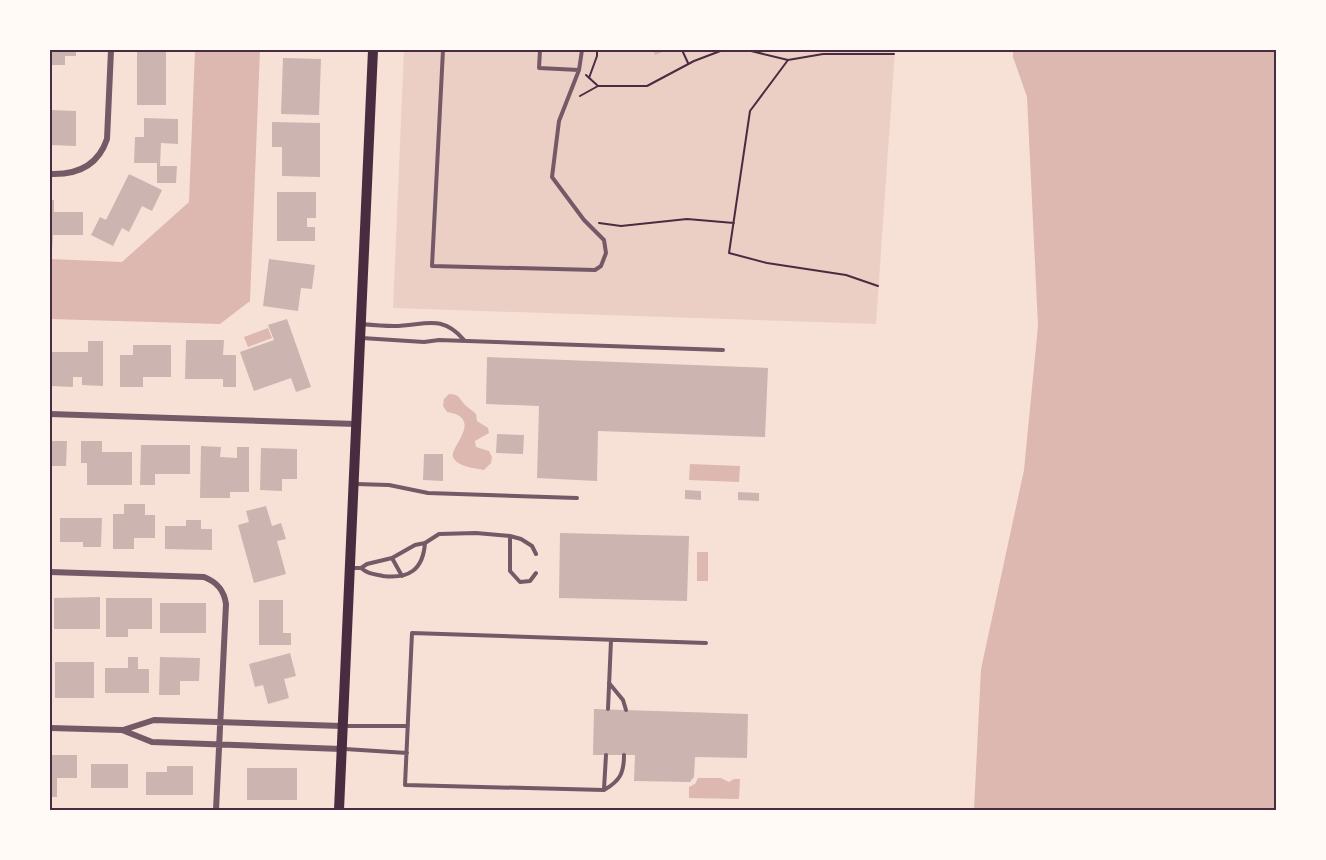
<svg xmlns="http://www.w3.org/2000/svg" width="1326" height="860" font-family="'Titillium Web',sans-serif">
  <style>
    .green { fill: #ebcfc5 }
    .water { fill: #dcb8b0 }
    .building { fill: #ccb4b1 }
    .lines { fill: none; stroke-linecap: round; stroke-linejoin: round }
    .path { stroke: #4a2c40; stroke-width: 2 }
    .service { stroke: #755966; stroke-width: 4 }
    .minor { stroke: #755966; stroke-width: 6 }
    .secondary { stroke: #4a2c40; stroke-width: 10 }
    .neatline { fill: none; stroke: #4a2c40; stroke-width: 2 }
  </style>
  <rect width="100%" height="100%" fill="#f7e1d7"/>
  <path class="green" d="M404 50H895L876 324 393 308Z"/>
  <path class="water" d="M195 50H260L250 301 220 324 50 319V259L122 262 189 202Z
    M1013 50H1276V810H974L981 669 1024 470 1038 326 1027 97 1013 57Z
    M268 328 272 338 248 347 244 337Z
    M449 394C459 394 459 398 464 404 468 408 472 410 476 414L477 421 488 428 489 433 475 441 476 447 489 451 492 457 491 463 484 470C475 468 457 467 453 457 449 448 485 418 447 412L443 406 444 399Z
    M690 464 740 466 739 482 689 480Z
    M697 552H708V581H697Z
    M698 778H721L729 782 734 779H740L739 799 689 798V787L695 784Z"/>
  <path class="building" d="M50 50H76V56H65V65H50Z
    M653 50H667L655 55Z
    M137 52H166V105H137Z
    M283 58 321 59 319 115 281 114Z
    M50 110 76 111V146L50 145Z
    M144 118 178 119V144L161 143 160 166H177L176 183H157V163H134L135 137H144Z
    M272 122 320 123V177L282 176V147H272Z
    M129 174 162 190 152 211 142 206 129 232 122 228 113 246 91 235 100 217 106 220Z
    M277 192H316V218H307V227H315V241H277Z
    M50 200H54V212H83V235H53L52 251H50Z
    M269 259 315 265 312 289 301 288 298 311 263 306Z
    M287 319 311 387 296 392 291 378 254 391 240 352 274 340 268 325Z
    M186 340H224L223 355H236V387H223V379H185Z
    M88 341H103V386L82 385V377H73V387L51 386 52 352H88Z
    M133 345H171V377H143V387H120V355H133Z
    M487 357 768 368 765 437 598 431 597 481 537 478 539 406 486 404Z
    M497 434 524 435 523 454 496 453Z
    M50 441H67L66 466H50Z
    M81 441H102V452H132V485H87V463H81Z
    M141 445H190V474H155V485H140Z
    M201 446 221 447 220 457 237 458V447H249V492H230V498H200Z
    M261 448 297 449V479H282V491L260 490Z
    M424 454H443V481L423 480Z
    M685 490 701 491V500L685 499Z
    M738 492 759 493V501L738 500Z
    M124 504H145V515H155V538H134V549H113V514H124Z
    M266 506 272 526 281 523 286 539 277 541 286 574 254 583 238 525 249 522 246 511Z
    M60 518H102L101 547H83V542H60Z
    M186 520H201V529H212V550L165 549V526H186Z
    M560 533 689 536 687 601 559 598Z
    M100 597V629H54V598Z
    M106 598H152V629H128V637H106Z
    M259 600H283V633H291V645H259Z
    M160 603H206V633H160Z
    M290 653 296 676 284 679 289 698 268 704 263 685 255 687 249 664Z
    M128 657H138V669H149V693H105V668H128Z
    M160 657 200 658 199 681H180V695H159Z
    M55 662H94V698H55Z
    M594 709 748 714 747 758 695 757 694 777 690 782 634 781 635 755H593Z
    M50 755H77V778H57V797H50Z
    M91 764H128V788H91Z
    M167 766H193V795H146V772H167Z
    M247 768H297V800H247Z"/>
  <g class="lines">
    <path class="path" d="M682 50 688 63
      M747 50 788 60 823 54H894
      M788 60 750 111 729 253 767 263 846 275 878 286
      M586 75 598 86H647L694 61 723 50
      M589 78 597 56V50
      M580 96 598 86
      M599 223 621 226 687 219 734 223"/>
    <path class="service" d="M443 50 432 266 595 270 601 266 606 253 604 240 584 220 552 177 559 121 579 70 582 50
      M540 50 539 68 579 70
      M361 324C372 325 383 326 394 326 424 326 441 313 464 340
      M362 338 424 342 439 340 723 350
      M356 484 389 485 428 493 577 498
      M510 536V571L520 582 530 581 536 573
      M392 558 402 576
      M350 568H361L367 564 392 558 415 545 425 543 439 534 476 533 510 536 521 539 532 546 536 554
      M361 568C368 574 374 574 383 576 409 579 423 570 425 543
      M609 683 623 700 626 710
      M608 709 611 640
      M346 726H408
      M345 749 407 753
      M624 755C624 773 620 781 604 790L405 785 412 633 706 643
      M604 789 606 755"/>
    <path class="minor" d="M50 174C77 175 98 166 107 139L111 50
      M50 414 356 424
      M50 572 204 577C217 582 224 590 226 604L216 810
      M50 728 122 730 152 742 341 749
      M123 730 154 720 342 726"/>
    <path class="secondary" d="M339 810 373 50"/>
  </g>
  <rect width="1326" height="860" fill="none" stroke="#fffaf5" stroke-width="102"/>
  <rect x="51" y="51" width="1224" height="758" class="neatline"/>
</svg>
